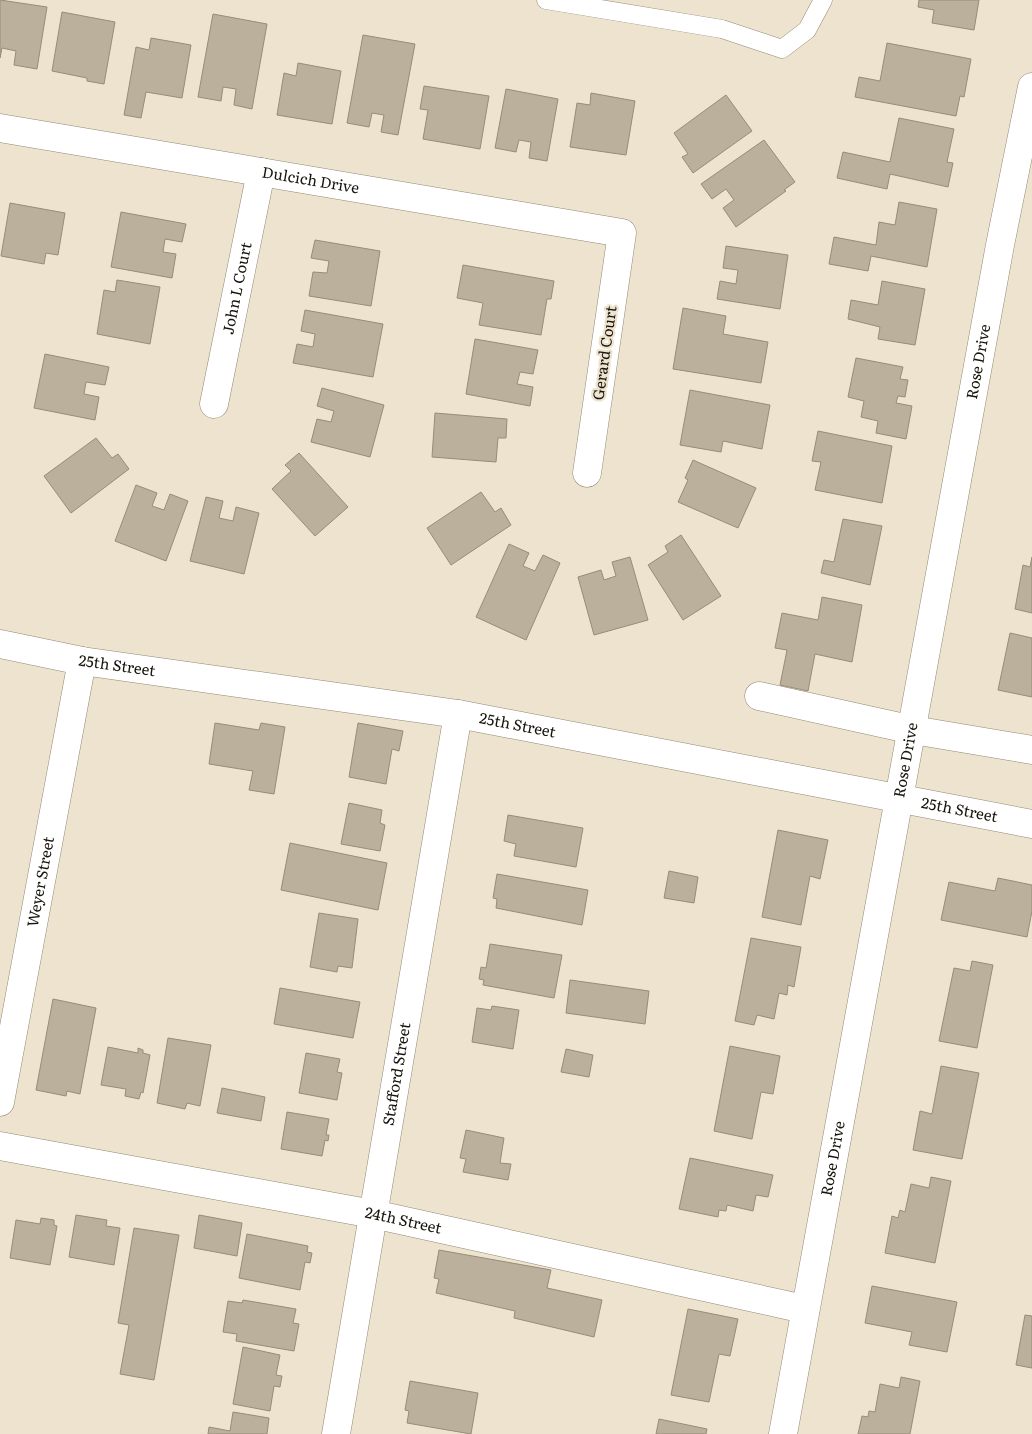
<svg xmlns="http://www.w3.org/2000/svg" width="1032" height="1434" font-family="Literata,serif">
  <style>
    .building { fill: #bab09c; stroke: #968c79 }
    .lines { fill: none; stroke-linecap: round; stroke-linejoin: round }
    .lane-casing { stroke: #928975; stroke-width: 19 }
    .street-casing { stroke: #928975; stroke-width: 29 }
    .lane { stroke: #fff; stroke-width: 18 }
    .street { stroke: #fff; stroke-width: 28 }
    .labels { text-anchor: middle; stroke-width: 4.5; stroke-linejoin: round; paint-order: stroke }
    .street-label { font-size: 15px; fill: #17140c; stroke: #ede3ce }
  </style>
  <rect width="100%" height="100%" fill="#ede3ce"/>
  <path class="building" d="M0 0 47 7 37 69 14 65 16 51 2 48 0 58Z
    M919 0H979L974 30 932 23 934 10 918 7Z
    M62 12 115 22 104 84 87 81V78L52 71Z
    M213 14 267 24 252 109 234 105 236 89 223 87 221 101 198 97Z
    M363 35 415 44 398 135 381 132 384 115 372 113 369 127 347 123Z
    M151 38 191 45 182 98 146 92 141 118 124 115 136 47 149 50Z
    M887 43 971 59 964 97 960 96 956 116 855 97 859 77 880 81Z
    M298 63 341 71 332 124 277 115 284 73 296 76Z
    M424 86 489 96 480 149 423 139 428 110 420 109Z
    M506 89 558 99 547 161 529 158 531 142 519 140 516 152 495 148Z
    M591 93 635 101 626 155 570 147 577 103 590 105Z
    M726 95 752 131 693 173 682 157 688 154 674 133Z
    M899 118 954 129 947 162 953 163 948 187 890 174 887 189 837 178 843 152 890 162Z
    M764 140 795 182 784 190 786 191 736 227 723 208 734 200 726 189 712 199 701 184Z
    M899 202 937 209 927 267 871 256 868 271 829 264 834 237 876 245 879 222 895 225Z
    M10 203 65 213 58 255 46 253 44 264 1 256Z
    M121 212 186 224 182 242 165 239 163 252 176 254 172 278 111 267Z
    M315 240 380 251 371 306 309 296 313 272 327 273 329 261 311 258Z
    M726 246 788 255 780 309 717 299 720 281 736 284 738 270 723 268Z
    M463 265 554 281 551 299H547L541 335 479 325 483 303 457 298Z
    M117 280 160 287 150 344 97 334 104 290 115 292Z
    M882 281 925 289 915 345 878 339 880 327 848 319 851 300 878 305Z
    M683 308 726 316 723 334 768 342 761 383 673 369Z
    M305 310 383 324 373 377 293 363 297 344 313 347 315 334 301 331Z
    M475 339 538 350 533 374 520 372 517 384 533 387 530 406 466 394Z
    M45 354 109 367 105 385 86 382 84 394 99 397 95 420 34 408Z
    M856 358 903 367 900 379 908 380 905 397 898 396 896 403 912 406 906 439 876 433 878 421 861 417 864 401 848 397Z
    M322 388 384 405 370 457 311 442 317 419 331 422 334 411 317 406Z
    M690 390 770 405 762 449 723 441 721 452 680 445Z
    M435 413 507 419 506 438H498L496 462 432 457Z
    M818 431 892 446 882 503 815 490 821 462 812 461Z
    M96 438 112 458 118 454 129 469 71 513 44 476Z
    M299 453 348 507 315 536 272 489 291 471 285 465Z
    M693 460 756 488 738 528 678 502 688 480 685 478Z
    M136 485 157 493 152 506 164 510 170 494 188 501 166 561 115 541Z
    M481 492 495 512 501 508 511 525 451 565 427 528Z
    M206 497 223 501 219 518 233 521 236 507 259 513 244 574 190 561Z
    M843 519 882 526 870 585 821 573 824 560 834 562Z
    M681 535 721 596 683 620 648 565 668 552 665 546Z
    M509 544 529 553 523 566 535 571 543 555 560 563 526 640 476 617Z
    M630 557 648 620 594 635 578 577 601 570 604 580 616 576 612 562Z
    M1032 557V613L1015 609 1023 565 1030 567Z
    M822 597 862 605 852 662 815 654 808 691 780 685 787 650 775 648 782 613 818 620Z
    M1010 633 1032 638V697L998 690Z
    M215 723 259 730 261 723 285 727 274 794 249 790 253 771 209 764Z
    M358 723 403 731 399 751 392 749 386 784 349 777Z
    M349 803 382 810 380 823 385 825 380 851 341 844Z
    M508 815 583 828 576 867 514 856 516 844 504 841Z
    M778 830 828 840 820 879 810 876 801 925 762 917Z
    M290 843 387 863 378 910 281 890Z
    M669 871 698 877 694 903 664 898Z
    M497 874 588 890 582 925 496 908 497 899 493 898Z
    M998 878 1032 885V911L1027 937 941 920 949 882 995 891Z
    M319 913 358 919 352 968 338 966 337 972 310 967Z
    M751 938 801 947 794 987 788 985 787 995 779 993 774 1019 757 1015 754 1025 735 1021Z
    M490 944 562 955 554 998 483 985 484 980 479 979 481 967 486 968Z
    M972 961 993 965 977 1048 939 1041 954 968 970 971Z
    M570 980 649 991 645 1024 566 1013Z
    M280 988 360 1002 353 1038 274 1024Z
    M53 999 96 1008 80 1094 67 1091 66 1096 36 1090Z
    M492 1006 519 1010 513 1049 472 1042 477 1008 491 1010Z
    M168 1038 211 1045 200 1106 187 1103 185 1109 157 1103Z
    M730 1046 780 1056 773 1094 761 1092 752 1139 714 1131Z
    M108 1047 138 1053V1048L143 1050V1053L150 1055 143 1093 141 1092 139 1099 125 1096 126 1089 101 1085Z
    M566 1049 593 1055 589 1077 561 1072Z
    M306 1053 340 1059 337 1072 342 1073 337 1100 299 1093Z
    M941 1066 979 1073 962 1159 913 1150 920 1111 932 1114Z
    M222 1088 265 1097 261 1121 217 1113Z
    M287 1112 329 1119 326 1135H329L328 1141 325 1140 322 1156 281 1149Z
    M466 1130 504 1138 500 1163 511 1164 508 1180 463 1172 466 1159 460 1158Z
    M690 1158 773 1175 768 1197 756 1195 753 1211 727 1205 726 1211 719 1210 718 1217 679 1209Z
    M931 1177 951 1181 935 1263 885 1253 892 1216 898 1218 900 1210 905 1212 911 1184 929 1188Z
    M76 1215 107 1220 106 1226 120 1228 114 1265 69 1257Z
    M199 1215 242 1223 237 1256 194 1248Z
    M41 1218 54 1220V1225L57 1226 50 1265 10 1258 16 1220 40 1224Z
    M134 1228 179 1235 154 1380 120 1374 129 1325 118 1323Z
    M247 1234 308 1246 307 1252 312 1253 310 1263 305 1262 300 1290 239 1278Z
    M439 1250 551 1270 547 1288 602 1300 594 1337 514 1318 515 1311 436 1293 439 1279 434 1278Z
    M872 1286 957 1302 947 1352 909 1345 912 1332 865 1323Z
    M243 1300 296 1309 293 1323 299 1324 294 1351 236 1341 237 1334 223 1332 228 1301 242 1303Z
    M688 1309 738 1319 730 1356 719 1354 709 1402 671 1395Z
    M1025 1315 1032 1316V1368L1016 1365Z
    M243 1347 280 1355 276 1375 282 1376 280 1387 274 1386 270 1411 233 1404Z
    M901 1377 920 1381 910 1434H858L862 1416 868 1417 869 1411 875 1412 880 1384 899 1388Z
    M410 1381 478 1393 471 1434 407 1423 409 1411 405 1410Z
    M233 1412 269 1418 267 1434H208L209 1427 230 1431Z
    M659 1419 707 1429 706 1434H656Z"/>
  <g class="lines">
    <defs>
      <path id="lane" d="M546 0 722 29 782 49 807 30 823 0"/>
      <g id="street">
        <path id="s1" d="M0 128 622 233 587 473"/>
        <path id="s2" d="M214 404 261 172"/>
        <path id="s3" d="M0 644 82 661 458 714 1032 824"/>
        <path d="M759 696 913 730 1032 750"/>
        <path id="s4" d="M0 1102 82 661"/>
        <path id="s5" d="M0 1146 373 1214 804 1309"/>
        <path id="s6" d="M336 1434 458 714"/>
        <path id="s7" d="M783 1434 1000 245 1032 87"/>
      </g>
    </defs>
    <use href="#lane" class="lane-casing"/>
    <use href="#street" class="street-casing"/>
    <use href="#lane" class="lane"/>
    <use href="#street" class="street"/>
  </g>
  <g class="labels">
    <g class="street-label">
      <text dy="5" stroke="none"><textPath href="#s1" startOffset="315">Dulcich Drive</textPath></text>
      <text dy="5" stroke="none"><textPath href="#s2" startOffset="118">John L Court</textPath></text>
      <text transform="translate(605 353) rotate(-82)" y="5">Gerard Court</text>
      <text dy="5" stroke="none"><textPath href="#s7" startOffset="1090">Rose Drive</textPath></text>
      <text dy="5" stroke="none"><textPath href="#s3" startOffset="119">25th Street</textPath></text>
      <text dy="5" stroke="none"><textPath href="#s3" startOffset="524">25th Street</textPath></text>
      <text dy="5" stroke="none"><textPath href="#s7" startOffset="685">Rose Drive</textPath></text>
      <text dy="5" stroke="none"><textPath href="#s3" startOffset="974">25th Street</textPath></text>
      <text dy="5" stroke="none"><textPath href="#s4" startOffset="224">Weyer Street</textPath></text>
      <text dy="5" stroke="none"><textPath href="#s6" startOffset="365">Stafford Street</textPath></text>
      <text dy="5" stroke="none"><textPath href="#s7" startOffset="280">Rose Drive</textPath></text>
      <text dy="5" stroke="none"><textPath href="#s5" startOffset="410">24th Street</textPath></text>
    </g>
  </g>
</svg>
